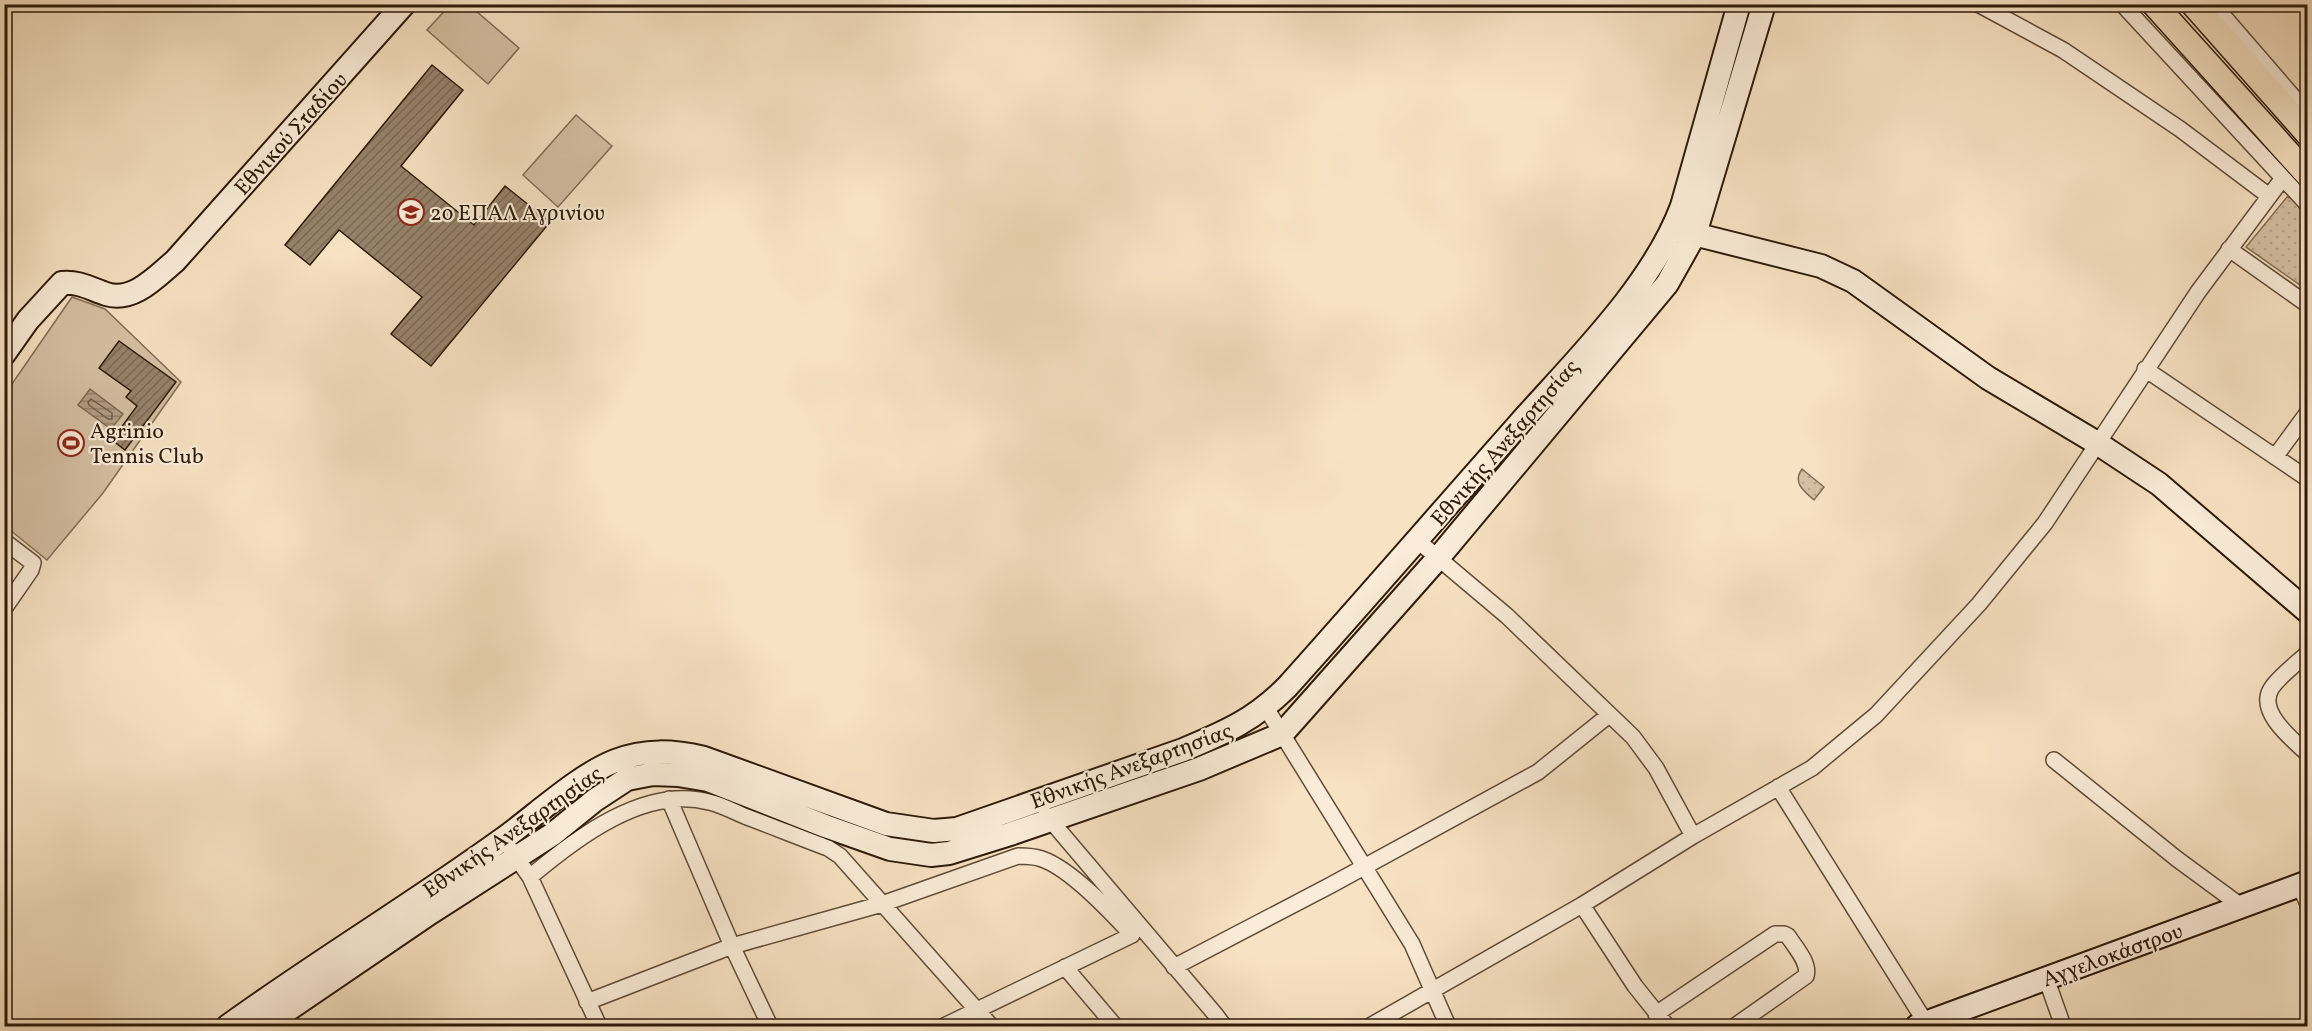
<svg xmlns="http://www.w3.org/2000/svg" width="2312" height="1031" font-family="Vollkorn,serif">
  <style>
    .grass { fill: url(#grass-dots); stroke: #816d56; stroke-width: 1.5 }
    .garden { fill: #d5c0a3; stroke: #816d56; stroke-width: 1.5 }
    .water { fill: url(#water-rules); stroke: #7d6953; stroke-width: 1.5 }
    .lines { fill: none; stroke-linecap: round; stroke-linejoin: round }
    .shore { stroke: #705c46; stroke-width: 1.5 }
    .building { fill: url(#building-hatch); stroke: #2d1a09; stroke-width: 1.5 }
    .street-casing { stroke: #604c38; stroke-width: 18 }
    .secondary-casing { stroke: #2d1a09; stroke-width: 26 }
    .primary-casing { stroke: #2d1a09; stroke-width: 27 }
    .street { stroke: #faecd8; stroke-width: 15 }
    .secondary { stroke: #faecd8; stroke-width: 22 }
    .primary { stroke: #f7e2c3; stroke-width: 24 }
    .labels { text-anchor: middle; stroke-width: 4.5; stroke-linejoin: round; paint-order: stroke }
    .street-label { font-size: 22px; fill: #2d1a09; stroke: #faecd8 }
    .poi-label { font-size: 22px; fill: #2d1a09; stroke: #faecd8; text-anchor: start }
  </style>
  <defs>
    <pattern id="grass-dots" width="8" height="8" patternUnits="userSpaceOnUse" patternTransform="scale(1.5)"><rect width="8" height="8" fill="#d5c0a3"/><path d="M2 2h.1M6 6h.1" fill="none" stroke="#b7a48b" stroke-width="1.8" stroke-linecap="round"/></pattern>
    <pattern id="water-rules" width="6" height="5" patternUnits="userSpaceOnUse" patternTransform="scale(1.5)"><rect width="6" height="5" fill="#b29e84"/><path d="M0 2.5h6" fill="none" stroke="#91806a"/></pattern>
    <pattern id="building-hatch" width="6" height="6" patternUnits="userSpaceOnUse" patternTransform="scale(1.5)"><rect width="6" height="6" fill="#96826a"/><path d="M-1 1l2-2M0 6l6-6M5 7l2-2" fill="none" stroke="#7b6a55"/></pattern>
  </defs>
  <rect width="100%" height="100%" fill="#f7e2c3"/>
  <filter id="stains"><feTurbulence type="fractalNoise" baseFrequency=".00333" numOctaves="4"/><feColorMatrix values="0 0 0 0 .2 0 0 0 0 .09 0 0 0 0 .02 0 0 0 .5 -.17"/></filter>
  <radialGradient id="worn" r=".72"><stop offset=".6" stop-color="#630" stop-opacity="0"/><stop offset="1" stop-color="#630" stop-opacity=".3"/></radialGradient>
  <path class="grass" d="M2287 197 2297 200 2307 212V290L2246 247Z
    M1802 469 1824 487 1814 500C1804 491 1792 483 1802 469Z"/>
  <path class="garden" d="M450 5H469L519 48 488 84 427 30Z
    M576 115 612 146 558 207 523 175Z
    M72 297 105 309 181 382 103 493 47 560 5 526V394Z"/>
  <path class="water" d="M90 389 123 414 111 429 78 405Z"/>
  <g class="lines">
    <path class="shore" d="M91 399 112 413V419H108L89 405 88 402Z"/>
  </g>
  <path class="building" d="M432 65 463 90 401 166 474 225 505 186 550 222 431 366 391 334 422 297 339 230 310 265 285 245Z
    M119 341 176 382 125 450 112 440 137 406 126 397 131 391 99 368Z"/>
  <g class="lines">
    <defs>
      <path id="street" d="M1978 4 2063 50 2180 129 2269 196
        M2122 4 2308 205
        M2213 4 2308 114
        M2229 249 2308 305
        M2145 369 2308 479
        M2275 457 2308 412
        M4 541 33 563 31 570 4 609
        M1418 541 1507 616 1633 737 1656 768 1693 836
        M2308 653C2297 663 2277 678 2271 689 2257 712 2293 740 2308 754
        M1266 708 1412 944 1448 1026
        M2054 760 2177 859 2241 906
        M1778 787 1926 1023
        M669 799 732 946 770 1026
        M1046 815 1215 1014 1224 1026
        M511 850 530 877 599 1026
        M530 877C576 838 645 785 709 802 722 805 735 812 747 817 774 827 801 838 828 848L840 856 991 1026
        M2299 885 2308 904
        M1582 905 1635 986 1667 1026
        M1065 967 1115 1026
        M1174 967 1331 885 1538 772 1609 715
        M2046 978 2063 1026
        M587 1002 732 946 882 904 1018 856C1027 856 1034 856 1042 859 1071 869 1111 912 1132 935L944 1026
        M1656 1014 1775 934H1784L1788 936C1795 947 1810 963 1806 976L1735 1026
        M1370 1026 1582 905 1693 836 1812 768 1876 715 1979 604 2045 523 2198 292 2283 178"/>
      <path id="secondary" d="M1682 231 1821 266 1853 281 1988 378 2097 443 2159 484 2308 612
        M4 354 28 320 62 283C78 281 91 289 106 294 133 303 157 276 175 261L404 4
        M228 1026C318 961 413 904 503 839 535 816 579 775 615 761 645 749 674 751 704 758L886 824 934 831 957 829 1183 750C1226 732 1254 720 1287 687 1365 600 1442 511 1519 424 1575 361 1653 285 1682 206L1739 4
        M264 1026 430 913 553 834 595 800 627 779 653 774 678 775 708 780 825 826 890 849 931 855 949 853 1010 834 1199 769 1282 734 1439 557 1667 284 1695 234 1764 4
        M1917 1026 2308 882"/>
      <path id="primary" d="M2154 4 2308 175
        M2193 4 2308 134"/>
    </defs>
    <use href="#street" class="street-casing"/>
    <use href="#secondary" class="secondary-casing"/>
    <use href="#primary" class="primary-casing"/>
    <use href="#street" class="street"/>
    <use href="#secondary" class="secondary"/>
    <use href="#primary" class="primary"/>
  </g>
  <defs>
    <symbol id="school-ring" viewBox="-11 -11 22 22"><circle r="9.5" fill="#faecd8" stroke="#8f2418" stroke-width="1.5"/><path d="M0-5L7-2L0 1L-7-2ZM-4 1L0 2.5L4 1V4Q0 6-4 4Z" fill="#8f2418"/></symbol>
    <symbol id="stadium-ring" viewBox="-11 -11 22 22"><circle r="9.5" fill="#faecd8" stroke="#8f2418" stroke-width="1.5"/><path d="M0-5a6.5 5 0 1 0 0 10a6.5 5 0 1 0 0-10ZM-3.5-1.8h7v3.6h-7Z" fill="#8f2418"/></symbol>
  </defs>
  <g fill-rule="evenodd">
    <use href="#school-ring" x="396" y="197" width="30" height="30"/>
    <use href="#stadium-ring" x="56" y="428" width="30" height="30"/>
  </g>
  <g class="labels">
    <g class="street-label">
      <text transform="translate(290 133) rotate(-48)" y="8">Εθνικού Σταδίου</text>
      <text transform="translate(1504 442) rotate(-49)" y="8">Εθνικής Ανεξαρτησίας</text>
      <text transform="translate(1131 765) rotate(-20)" y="8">Εθνικής Ανεξαρτησίας</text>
      <text transform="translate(512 831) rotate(-35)" y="8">Εθνικής Ανεξαρτησίας</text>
      <text transform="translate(2112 954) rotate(-20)" y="8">Αγγελοκάστρου</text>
    </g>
    <g class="poi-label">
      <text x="430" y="220">2ο ΕΠΑΛ Αγρινίου</text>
      <text x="90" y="438">Agrinio<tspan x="90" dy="25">Tennis Club</tspan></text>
    </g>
  </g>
  <rect width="2312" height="1031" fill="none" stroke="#f7e2c3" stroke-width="24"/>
  <rect x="6" y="6" width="2300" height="1019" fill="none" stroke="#2d1a09" stroke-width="3"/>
  <rect x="12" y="12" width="2288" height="1007" fill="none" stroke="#2d1a09" stroke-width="1.5"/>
  <rect width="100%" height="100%" filter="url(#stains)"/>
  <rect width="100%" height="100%" fill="url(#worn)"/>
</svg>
